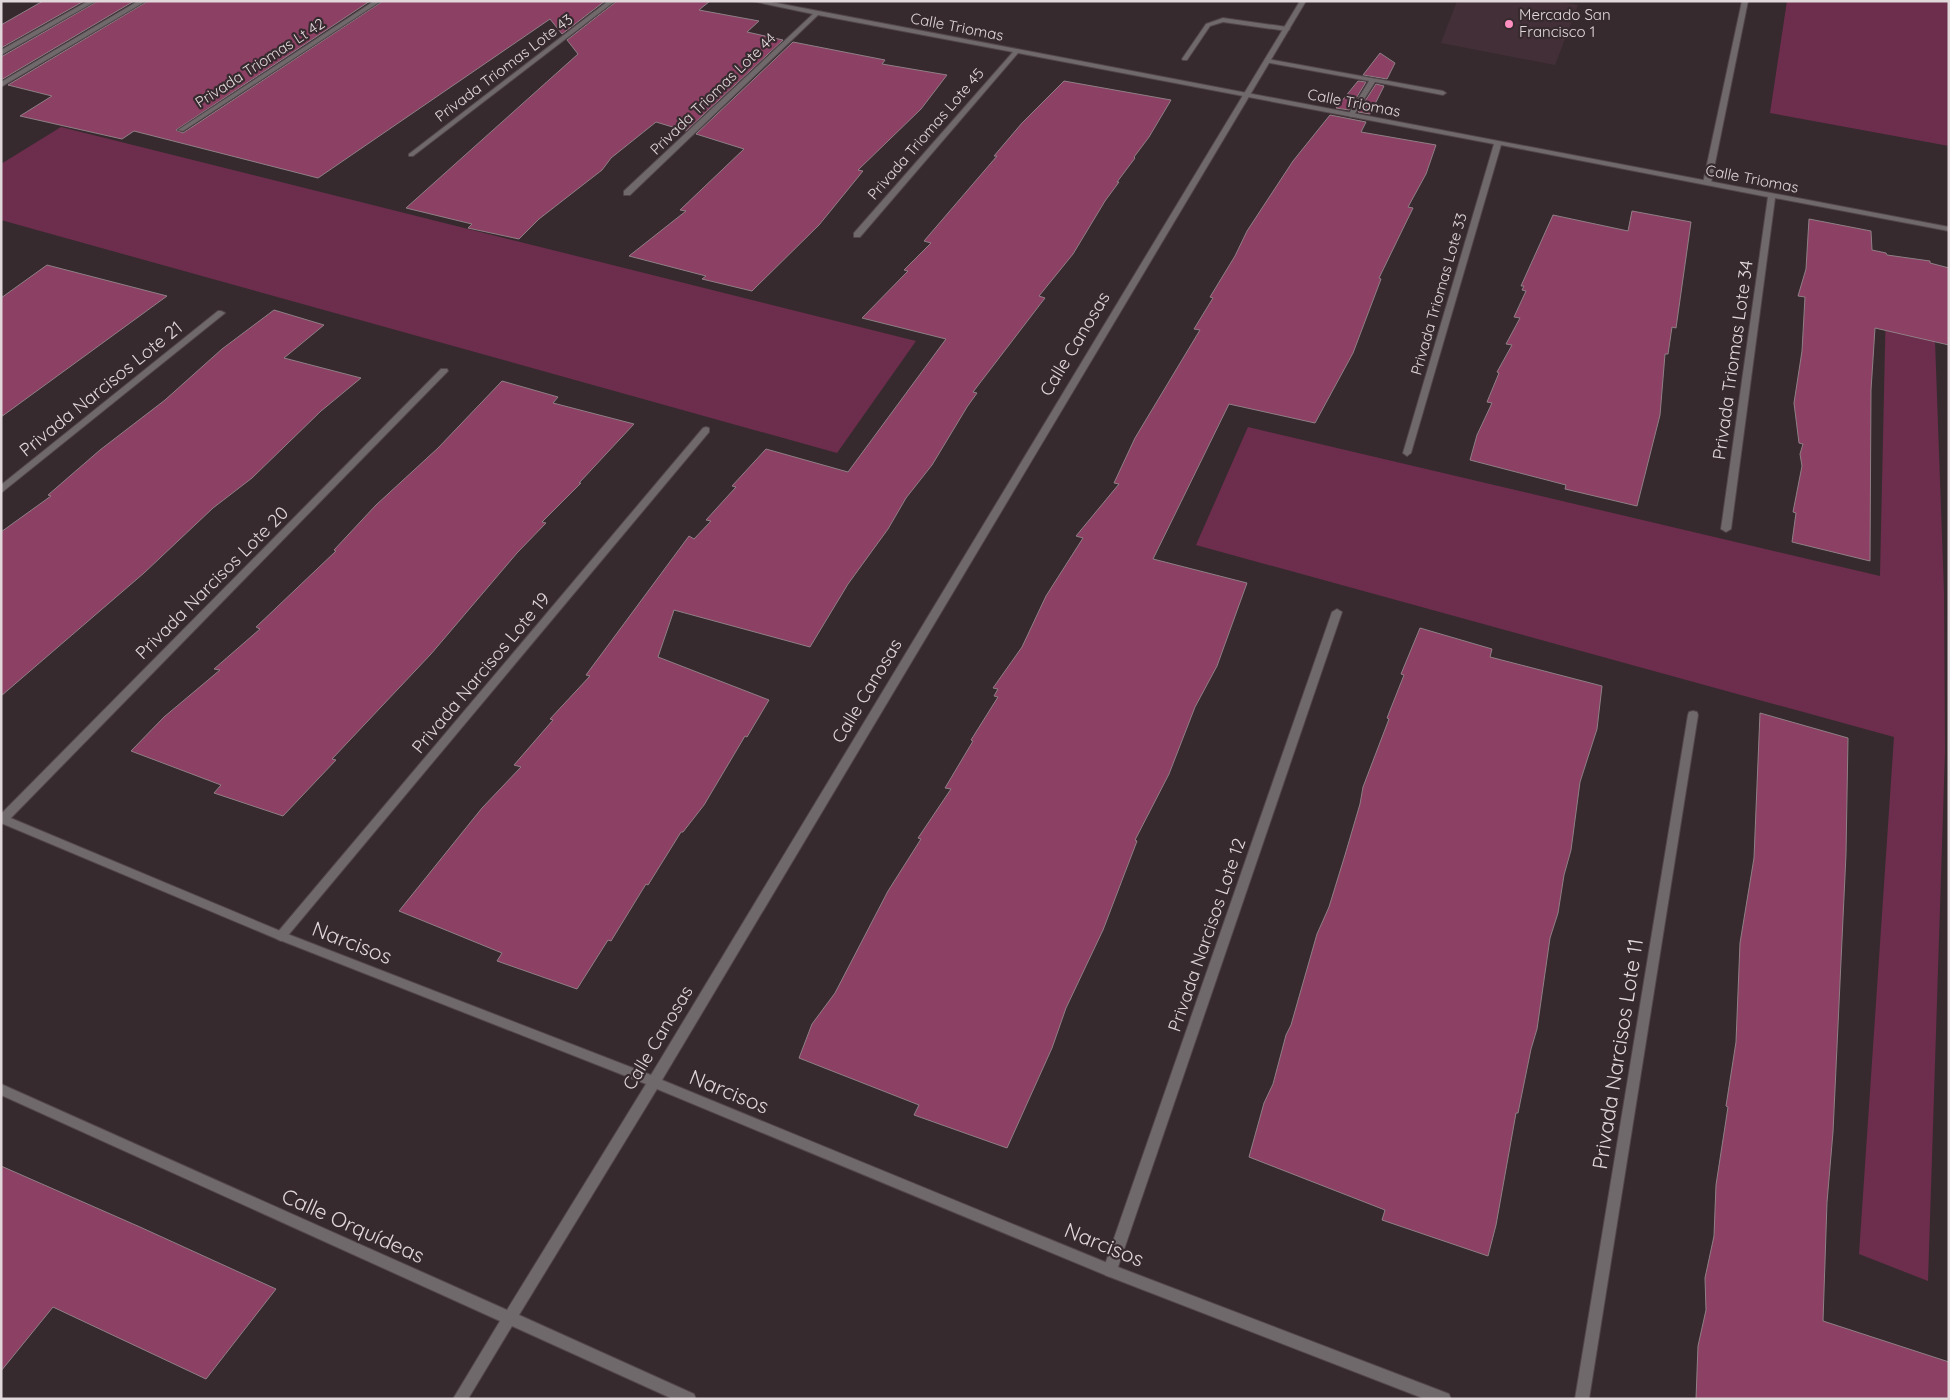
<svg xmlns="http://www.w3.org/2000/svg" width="1950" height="1400" font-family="Quicksand,sans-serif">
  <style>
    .built { fill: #432f38 }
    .green { fill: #6d2e4d }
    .building { fill: #8c4064; stroke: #8f7f85 }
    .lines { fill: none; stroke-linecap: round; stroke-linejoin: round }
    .service-casing { stroke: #52464b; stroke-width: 2 }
    .minor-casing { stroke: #52464b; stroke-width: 2 }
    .tertiary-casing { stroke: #52464b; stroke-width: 2 }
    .service { fill: #70696c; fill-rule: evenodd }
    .minor { fill: #70696c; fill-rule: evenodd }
    .tertiary { fill: #70696c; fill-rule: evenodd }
    .poi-dot { fill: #fd8fc1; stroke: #372a2f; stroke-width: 2 }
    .labels { text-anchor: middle; stroke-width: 4.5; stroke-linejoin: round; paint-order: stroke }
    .far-poi-label { font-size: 15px; fill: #e1d8db; stroke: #372a2f; text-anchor: start }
    .far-street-label { font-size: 15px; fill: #e1d8db; stroke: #372a2f }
    .street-label { font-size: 18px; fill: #e1d8db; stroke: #372a2f }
    .near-street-label { font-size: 21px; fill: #e1d8db; stroke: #372a2f }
  </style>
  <rect width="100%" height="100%" fill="#372a2f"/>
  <path class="built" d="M1457 1H1553L1578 5 1555 65 1441 43Z"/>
  <path class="green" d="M1787 1H1949V146L1770 113Z
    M61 127 916 341 837 453 1 220V164Z
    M1886 302 1934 313 1944 592 1945 751 1928 1281 1859 1254 1894 737 1196 545 1248 427 1880 576Z"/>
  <path class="building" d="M43 1H84L1 48V25Z
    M98 1H134L1 80V57Z
    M148 1H370L176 130 183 133 383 1H605L562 34 550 19 318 178 134 131 122 139 20 116 52 96 8 85Z
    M617 1H710L699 10 759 21 747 32 783 40 686 131 656 122 611 158 602 170 539 219 519 239 468 228 472 224 406 208 578 54 567 40Z
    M793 42 885 60 882 64 947 75 921 109 858 170 863 171 819 225 752 291 702 279 706 276 629 256 686 211 680 210 744 149 696 134Z
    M1380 53 1395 63 1387 79 1363 75Z
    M1064 81 1171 100 1149 137 1134 157 1135 158 1117 182H1119L1105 201 1073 254 1039 296 1045 298 973 392 977 393 967 407 932 465 906 498 888 529 848 584 810 647 674 610 658 657 769 700 747 737 745 736 704 805 683 832H681L648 885 646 884 611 941 608 940 577 989 497 961 502 953 399 911 482 808 521 767 514 765 553 720 550 719 590 676 586 675 689 536 694 539 711 521 706 520 736 487 732 486 766 449 848 472 946 339 862 318 908 271 904 270 931 243 924 241 997 156H994L1022 123Z
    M1358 81 1366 82 1349 110 1336 108Z
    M1376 84 1384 86 1370 114 1358 112Z
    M1330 115 1366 122 1361 132 1436 145 1426 174 1408 207 1413 208 1379 278 1381 279 1353 353 1315 423 1229 404 1153 559 1247 583 1217 666 1195 707 1169 774 1135 840 1137 841 1103 930 1066 1008 1052 1048 1007 1148 914 1115 919 1105 799 1058 812 1024 835 993 888 891 921 839 918 838 951 789 945 788 973 741 971 740 998 697 994 696 998 689 993 688 1022 647 1046 596 1083 538 1076 536 1119 484 1114 483 1135 438 1200 330 1194 329 1213 298 1210 297 1235 256 1247 231 1293 161Z
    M1632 211 1691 222 1676 328 1672 327 1668 354H1665L1660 415 1637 506 1565 489 1566 485 1470 460 1477 435 1492 403 1487 402 1499 373 1497 372 1512 345 1506 344 1520 318 1514 317 1526 291 1522 290 1524 286H1521L1553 215 1628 231Z
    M1809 219 1871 231 1872 250 1886 253 1887 255 1930 261V263L1949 268V345L1875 328 1871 390 1870 561 1792 542 1796 513 1793 512 1802 466 1800 454 1803 444 1799 443 1794 403 1802 351 1805 297 1798 296 1806 269Z
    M47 265 167 296 1 417V298Z
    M274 310 324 325 284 358 361 378 321 411 252 478 213 508 144 573 1 696V532L51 496 48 495 100 450 165 400 222 349Z
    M502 381 558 397 553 403 634 424 579 483H581L542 522 546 523 517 553 431 654 332 759 336 760 283 816 214 793 221 785 131 751 164 717 220 670 214 669 260 629 256 627 336 551 334 550 376 505 438 448Z
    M1420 628 1492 649 1490 657 1602 686 1597 729 1580 782 1571 850 1564 875 1558 913 1550 938 1537 1029 1531 1049 1518 1113H1516L1496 1225 1488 1256 1382 1220 1385 1210 1249 1157 1264 1103 1273 1084 1286 1035 1291 1025 1317 934 1329 907 1345 855 1360 804 1363 787 1389 719 1387 718 1404 675 1401 674Z
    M1760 713 1848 738 1846 854 1833 1132 1827 1202 1823 1321 1949 1362V1399H1696L1698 1346 1706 1310 1705 1278 1714 1236 1716 1185 1728 1107 1726 1106 1736 1042 1740 943 1754 858Z
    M1 1166 140 1227 276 1289 206 1379 53 1307 1 1371Z"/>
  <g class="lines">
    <defs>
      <path id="service" d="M1742 1H1748L1711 183 1707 185 1703 183Z
        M1223 18 1287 27 1290 29 1287 31 1223 22 1210 26 1187 60H1183L1182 59 1206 24Z
        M1267 59 1443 91 1446 93 1443 95 1375 82 1354 115 1351 117 1348 115 1369 81 1265 62 1264 61Z"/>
      <path id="minor" d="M374 1H381L183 131 178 130Z
        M608 1H615L413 156H409V154Z
        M752 1H766L1949 227V231L1775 198 1731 529 1726 532 1721 529 1768 197 1501 145 1411 453 1407 456 1403 453 1494 144 1018 53 860 237H854V233L1013 52 818 15 630 195H624V191L813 14Z
        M218 311H221L225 313 1 493V485Z
        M441 369H447L448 371 7 822 1 823V814Z
        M706 427 709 428V432L285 939 281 941 277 939 275 936 277 933 703 428Z
        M1337 609 1342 612 1117 1270 1115 1275 1110 1277 1105 1275 1103 1270 1332 612Z
        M1693 711 1697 712 1698 715 1589 1399H1575L1688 715 1689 712Z"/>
      <path id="tertiary" d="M88 1H96L1 55V50Z
        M138 1H146L1 87V82Z
        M1300 1H1306L662 1080 1110 1264 1444 1392 1449 1394 1451 1399H1425L1110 1277 657 1089 519 1315 694 1394 696 1399H673L512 1326 468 1399H453L500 1321 1 1095V1084L507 1310 646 1084 277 939 1 823V814L285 933 651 1075Z"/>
    </defs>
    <use href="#service" class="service-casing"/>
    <use href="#minor" class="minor-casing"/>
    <use href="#tertiary" class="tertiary-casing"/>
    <use href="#service" class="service"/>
    <use href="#minor" class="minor"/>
    <use href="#tertiary" class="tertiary"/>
  </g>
  <circle class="poi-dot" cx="1509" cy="24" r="5"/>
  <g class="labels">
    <g class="far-poi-label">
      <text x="1519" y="20">Mercado San<tspan x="1519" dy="17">Francisco 1</tspan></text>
    </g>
    <g class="far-street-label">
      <text transform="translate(957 27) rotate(11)" y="5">Calle Triomas</text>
      <text transform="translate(260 63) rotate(-33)" y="5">Privada Triomas Lt 42</text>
      <text transform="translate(504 68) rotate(-37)" y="5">Privada Triomas Lote 43</text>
      <text transform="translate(713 94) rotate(-44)" y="5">Privada Triomas Lote 44</text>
      <text transform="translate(1354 103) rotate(11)" y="5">Calle Triomas</text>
      <text transform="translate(926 134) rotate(-49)" y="5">Privada Triomas Lote 45</text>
      <text transform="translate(1752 179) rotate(11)" y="5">Calle Triomas</text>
      <text transform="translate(1439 294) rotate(-74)" y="5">Privada Triomas Lote 33</text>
    </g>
    <g class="street-label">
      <text transform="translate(1075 344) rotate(-59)" y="6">Calle Canosas</text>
      <text transform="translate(1733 360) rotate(-82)" y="6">Privada Triomas Lote 34</text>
      <text transform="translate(101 389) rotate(-39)" y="6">Privada Narcisos Lote 21</text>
      <text transform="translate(212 583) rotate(-45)" y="6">Privada Narcisos Lote 20</text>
      <text transform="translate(481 673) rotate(-50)" y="6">Privada Narcisos Lote 19</text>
      <text transform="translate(867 691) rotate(-59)" y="6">Calle Canosas</text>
      <text transform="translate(1207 935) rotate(-71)" y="6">Privada Narcisos Lote 12</text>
      <text transform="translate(658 1038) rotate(-59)" y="6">Calle Canosas</text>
    </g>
    <g class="near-street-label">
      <text transform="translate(352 943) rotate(21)" y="7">Narcisos</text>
      <text transform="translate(1618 1054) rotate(-81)" y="7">Privada Narcisos Lote 11</text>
      <text transform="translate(729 1092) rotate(22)" y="7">Narcisos</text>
      <text transform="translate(353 1226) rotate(24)" y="7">Calle Orquídeas</text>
      <text transform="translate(1104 1245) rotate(22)" y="7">Narcisos</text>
    </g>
  </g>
  <rect width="1950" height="1400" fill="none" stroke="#e1d8db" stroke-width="5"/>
</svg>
